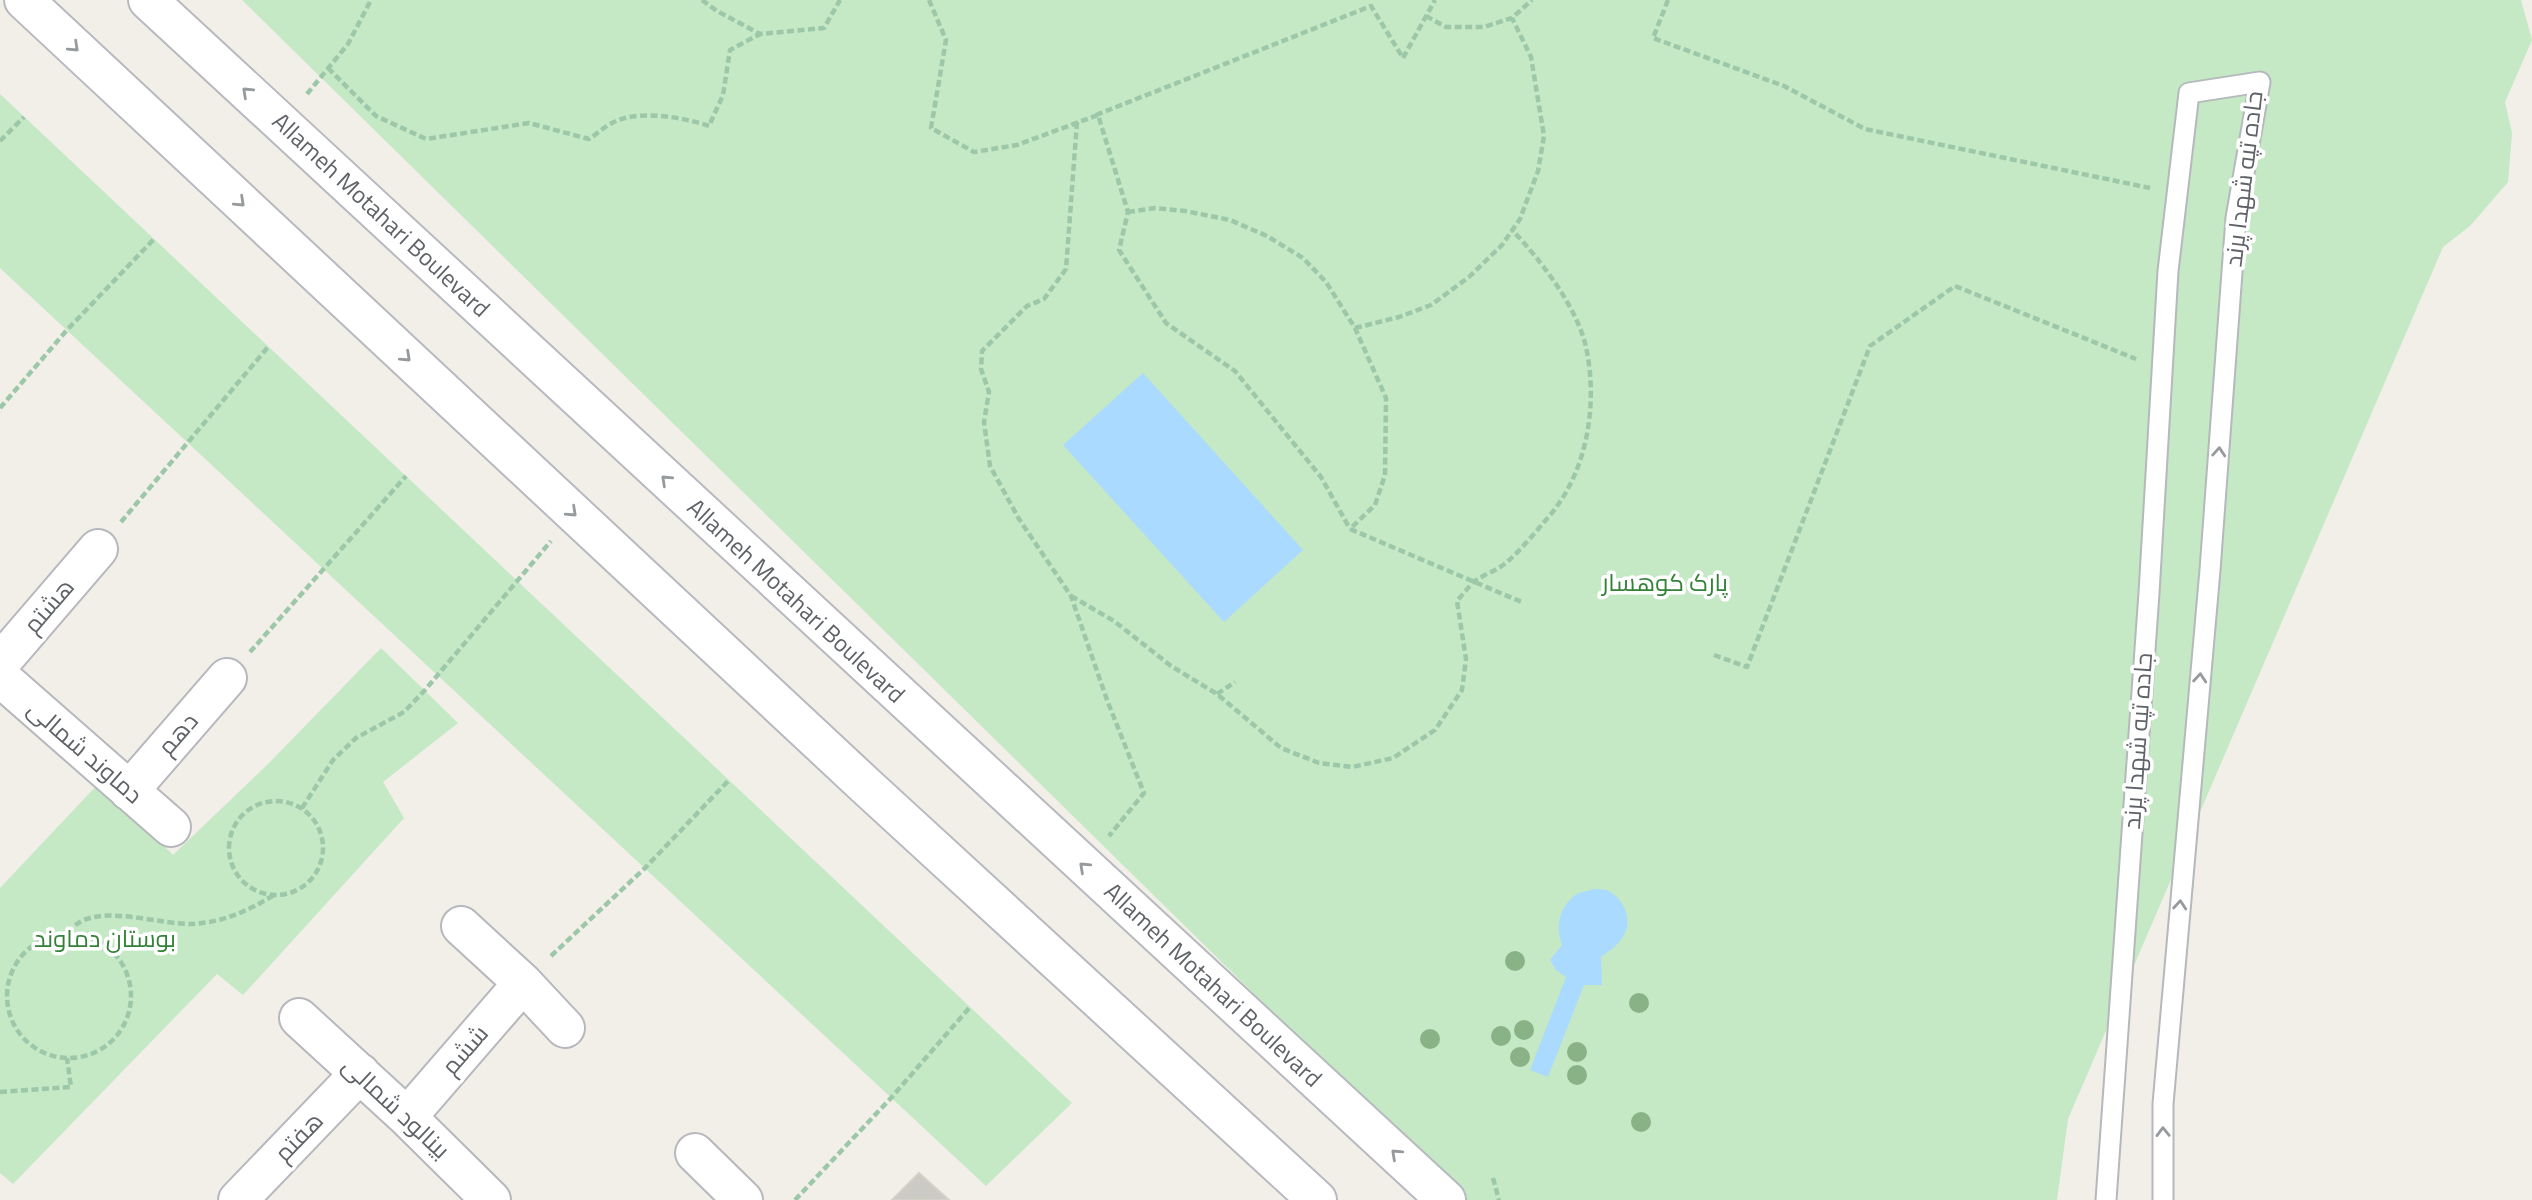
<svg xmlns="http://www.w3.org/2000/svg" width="2532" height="1200" font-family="'Titillium Web',Cairo,sans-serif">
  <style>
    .green { fill: #c5e8c5 }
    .water { fill: #aadaff }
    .building { fill: #cccac5; stroke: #d6d1c6; stroke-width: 2; filter: url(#shadow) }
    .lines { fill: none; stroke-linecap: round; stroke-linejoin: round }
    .lane-casing { stroke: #b5b8bc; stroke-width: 23 }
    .street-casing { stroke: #b5b8bc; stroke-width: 42 }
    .secondary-casing { stroke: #b6babf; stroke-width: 42 }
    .path { stroke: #9cc7a9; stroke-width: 4.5; stroke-dasharray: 7 3.5; stroke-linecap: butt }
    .lane { stroke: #fff; stroke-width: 19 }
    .street { stroke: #fff; stroke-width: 38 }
    .secondary { stroke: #fff; stroke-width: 38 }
    .tree { fill: #89b387 }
    .oneway { stroke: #979a9d }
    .labels { text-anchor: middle; stroke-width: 7; stroke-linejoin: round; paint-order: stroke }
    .street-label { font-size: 24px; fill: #5f6368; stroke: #fff }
    .park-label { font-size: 24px; fill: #348238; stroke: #fff }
  </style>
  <defs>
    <filter id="shadow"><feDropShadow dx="4.5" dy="8" stdDeviation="0" flood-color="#0004"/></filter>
  </defs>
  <rect width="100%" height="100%" fill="#f1efe8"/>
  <path class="green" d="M242 0H2521L2532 40 2505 102 2512 133 2508 182 2471 225 2443 247 2068 1119 2057 1200H1464Z
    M0 94 1072 1103 986 1186 0 268Z
    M381 648 458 723 383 782 404 818 243 995 217 974 13 1184 0 1173V888L100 782 173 855 269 763Z"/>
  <path class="water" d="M1143 373 1303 550 1224 622 1063 445Z
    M1594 889C1598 889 1602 889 1606 890 1621 895 1633 918 1625 933 1620 944 1611 950 1601 957L1602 985H1584L1548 1077 1530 1070 1566 977 1556 970 1550 960 1562 945C1555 927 1559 906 1577 894 1581 892 1589 891 1594 889Z"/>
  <path class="building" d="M919 1173 949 1200H892Z"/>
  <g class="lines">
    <defs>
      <path id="lane" d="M2106 1200 2149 593 2168 271 2189 93 2260 82 2236 218 2210 570 2163 1104V1200"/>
      <path id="street" d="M0 663 98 549
        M0 677 171 827
        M129 791 227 678
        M461 926 523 983 565 1028
        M299 1018 407 1117 491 1200
        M407 1117 523 983
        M695 1153 743 1200
        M238 1200 360 1073"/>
      <path id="secondary" d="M24 0 866 786 1317 1200
        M148 0 1446 1200"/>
    </defs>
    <use href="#lane" class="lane-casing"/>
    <use href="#street" class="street-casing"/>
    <use href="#secondary" class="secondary-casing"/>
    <path class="path" d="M702 0 717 11 760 34 824 28 840 0
      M929 0 946 40 931 128 974 152 1017 145 1098 115 1128 212 1119 250 1166 323 1235 371 1321 477 1350 529
      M1668 0 1653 38 1784 86 1865 129 2150 188
      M1426 16 1446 27H1484L1512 18 1532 0
      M328 68 376 116 426 139 529 123 589 139C597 134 604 127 612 123 638 109 682 117 709 126L723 95 730 50 760 34
      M307 94 348 44 371 0
      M1096 115 1371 6 1403 58 1435 0
      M1077 122 1066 269 1044 299 1027 306 982 351 981 369 989 392 984 422 990 466 1019 519 1071 596 1107 700 1144 793 1109 836
      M0 141 24 117
      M1128 212 1155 208 1185 211 1230 220 1267 236 1303 258 1326 282 1355 328 1386 398 1385 475 1375 505 1350 529 1524 603
      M1355 328 1399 317 1431 305 1469 277 1502 245 1520 219 1538 171 1544 136 1531 57 1512 18
      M0 408 67 330 154 239
      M121 522 268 347
      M1071 596 1114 621 1171 666 1217 694 1281 748 1319 763 1352 767 1393 758 1435 730 1462 690 1466 659 1457 601C1463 594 1469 586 1475 581 1485 574 1498 570 1507 562 1523 548 1537 530 1551 514 1588 469 1598 403 1586 347 1577 307 1540 259 1512 230
      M250 652 406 476
      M1714 655 1747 667 1870 346 1955 286 2136 359
      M1217 694 1235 682
      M229 848a47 47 0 1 1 94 0a47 47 0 1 1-94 0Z
      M302 808 333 760 356 738 404 712 425 690 551 541
      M68 933C71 930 76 924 80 922 108 906 162 925 193 924 223 922 248 911 274 895
      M7 996a62 62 0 1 1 124 0a62 62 0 1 1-124 0Z
      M551 956 645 868 729 780
      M0 1092 71 1087 67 1058
      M1493 1178 1499 1200
      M795 1200 891 1098 970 1007"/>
    <use href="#lane" class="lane"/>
    <use href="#street" class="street"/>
    <use href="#secondary" class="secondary"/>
  </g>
  <g class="tree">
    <circle cx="1515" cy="961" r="10"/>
    <circle cx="1639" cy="1003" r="10"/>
    <circle cx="1524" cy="1030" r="10"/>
    <circle cx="1501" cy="1036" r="10"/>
    <circle cx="1430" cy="1039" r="10"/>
    <circle cx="1577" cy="1052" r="10"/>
    <circle cx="1520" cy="1057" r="10"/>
    <circle cx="1577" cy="1075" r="10"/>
    <circle cx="1641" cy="1122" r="10"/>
  </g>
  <defs><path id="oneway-chevron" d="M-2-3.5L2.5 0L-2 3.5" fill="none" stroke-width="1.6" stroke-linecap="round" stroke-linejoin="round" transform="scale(1.75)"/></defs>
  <g class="oneway">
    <use href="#oneway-chevron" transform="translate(74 47) rotate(43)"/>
    <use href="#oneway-chevron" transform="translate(247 92) rotate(-137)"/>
    <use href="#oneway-chevron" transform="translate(240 202) rotate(43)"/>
    <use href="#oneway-chevron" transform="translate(406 357) rotate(43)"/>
    <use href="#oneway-chevron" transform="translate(2219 452) rotate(-86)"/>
    <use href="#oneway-chevron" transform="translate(666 480) rotate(-137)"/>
    <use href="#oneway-chevron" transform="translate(572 512) rotate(43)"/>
    <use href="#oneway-chevron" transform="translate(2200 678) rotate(-85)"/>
    <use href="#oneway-chevron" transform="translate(1084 867) rotate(-137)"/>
    <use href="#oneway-chevron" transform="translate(2180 905) rotate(-85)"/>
    <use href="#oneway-chevron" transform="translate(2163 1132) rotate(-91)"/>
    <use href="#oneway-chevron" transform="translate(1396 1154) rotate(-137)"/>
  </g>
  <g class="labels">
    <g class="street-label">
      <text transform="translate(2244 179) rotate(-83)" y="8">جاده تپه شهدا پرند</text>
      <text transform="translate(381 215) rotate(43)" y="8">Allameh Motahari Boulevard</text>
      <text transform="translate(796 601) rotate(43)" y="8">Allameh Motahari Boulevard</text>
      <text transform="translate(49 606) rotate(-49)" y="8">هشتم</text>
      <text transform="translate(178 734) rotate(-49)" y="8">دهم</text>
      <text transform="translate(2138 741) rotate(-86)" y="8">جاده تپه شهدا پرند</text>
      <text transform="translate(85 752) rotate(41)" y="8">دماوند شمالی</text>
      <text transform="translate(1213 985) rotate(43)" y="8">Allameh Motahari Boulevard</text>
      <text transform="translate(465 1050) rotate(-49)" y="8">ششم</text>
      <text transform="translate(396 1108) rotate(43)" y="8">بینالود شمالی</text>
      <text transform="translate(299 1137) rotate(-46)" y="8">هفتم</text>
    </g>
    <g class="park-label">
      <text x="1665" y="591">پارک کوهسار</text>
      <text x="105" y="947">بوستان دماوند</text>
    </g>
  </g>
</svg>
